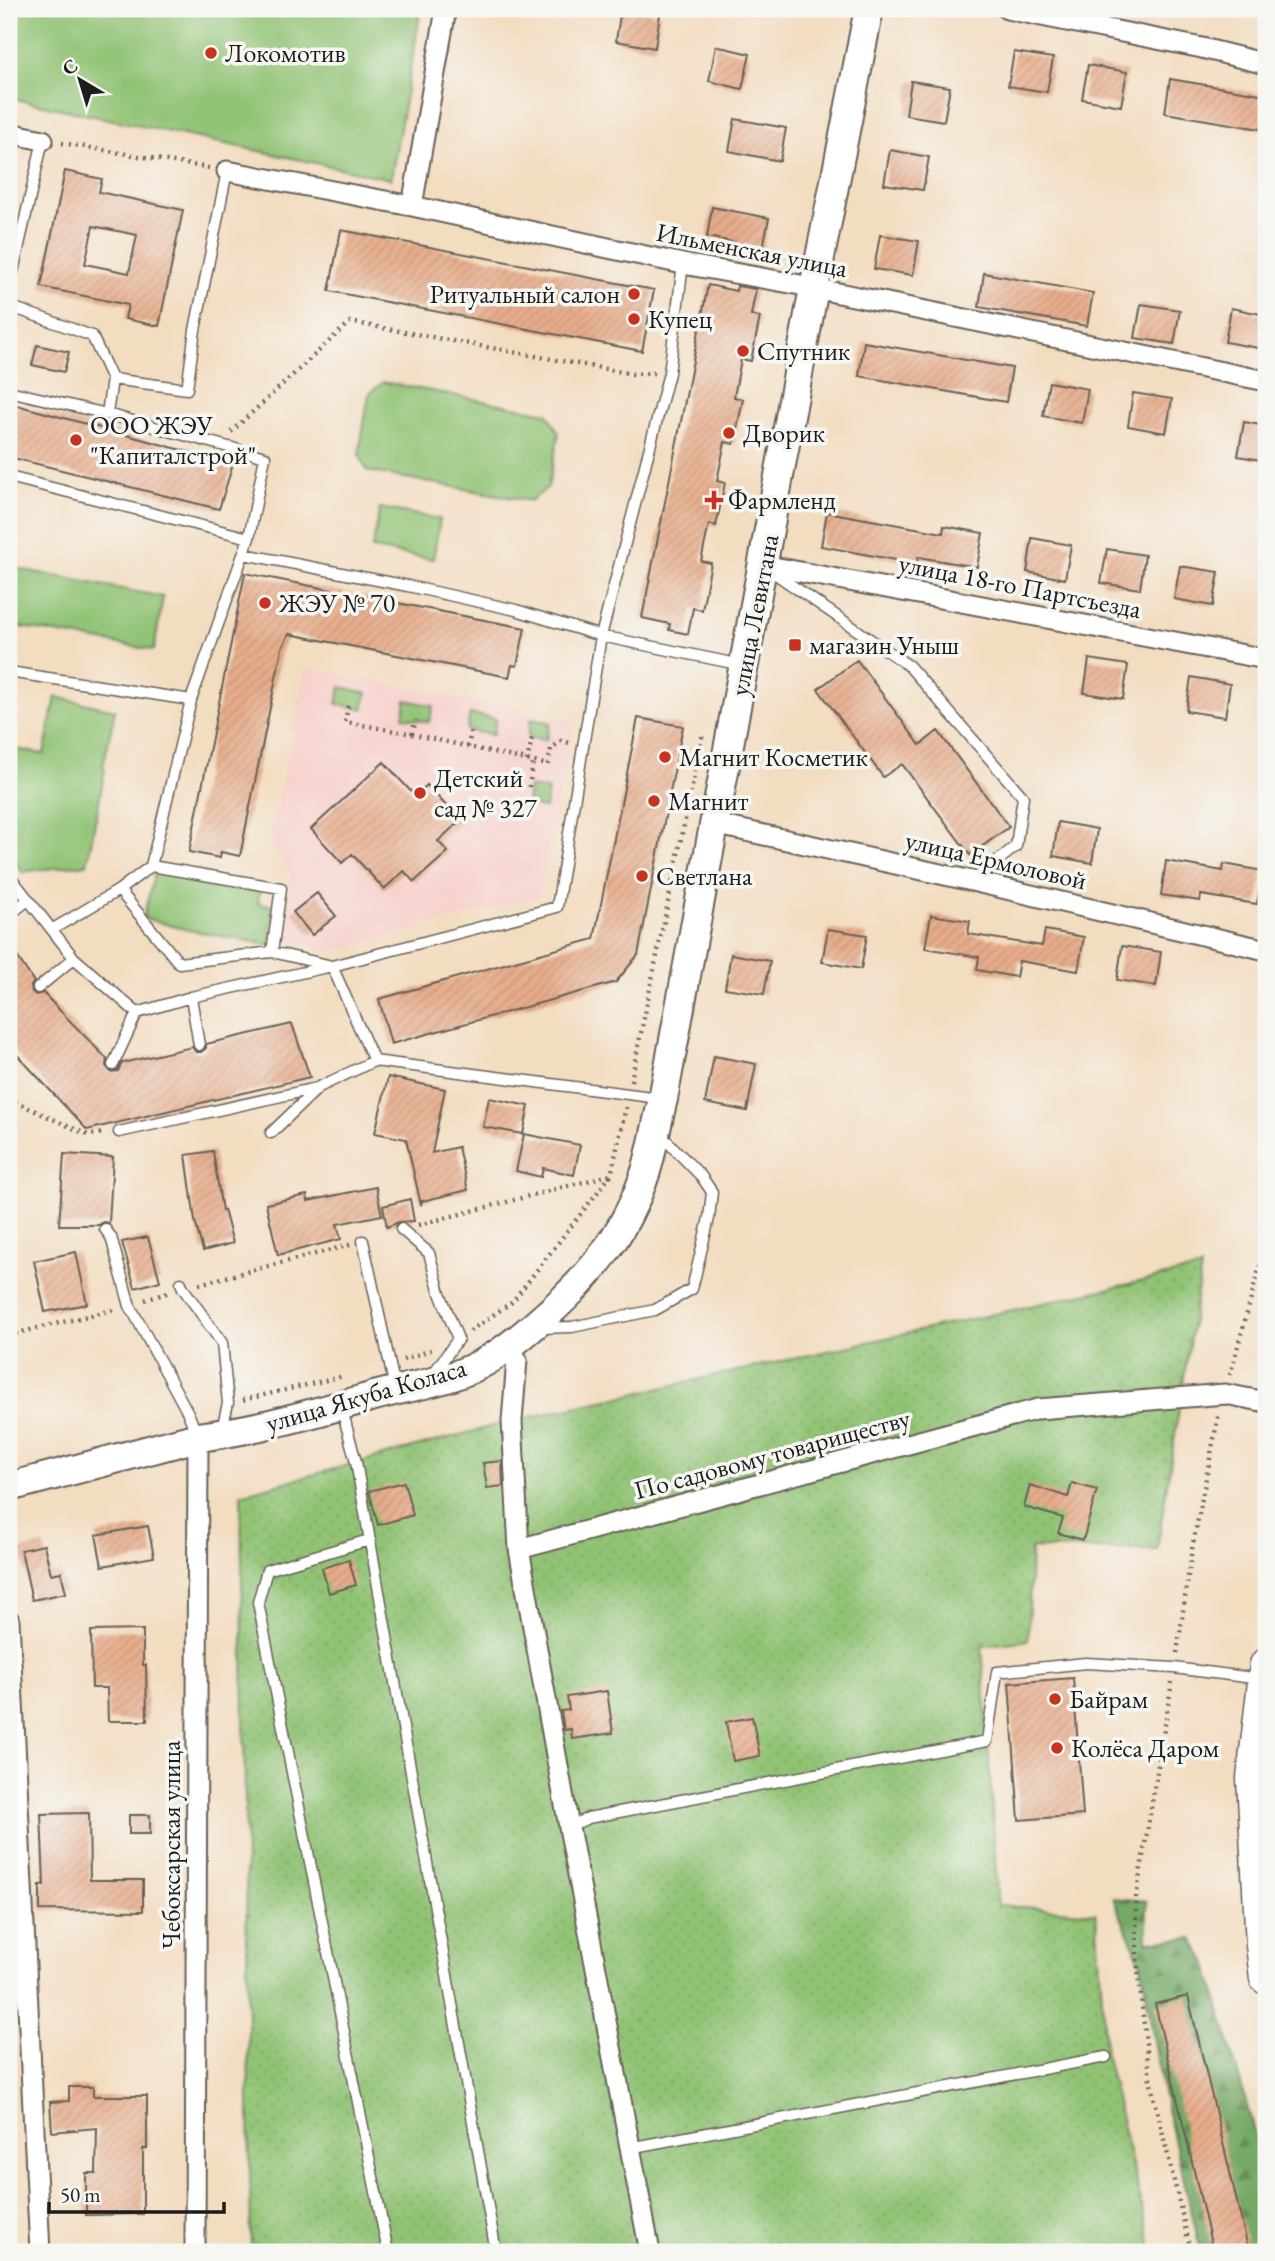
<svg xmlns="http://www.w3.org/2000/svg" width="1275" height="2261" font-family="'EB Garamond',serif">
  <style>
    .built { fill: #f7d0cb }
    .green { fill: #91c374; stroke: #567048; stroke-width: 2 }
    .forest { fill: url(#forest-firs); stroke: #486241; stroke-width: 2 }
    .garden { fill: url(#garden-dots); stroke: #567048; stroke-width: 2 }
    .building { fill: url(#building-hatch); fill-rule: evenodd }
    .lines { fill: none; stroke-linecap: round; stroke-linejoin: round }
    .lane-casing { stroke: #676056; stroke-width: 13 }
    .street-casing { stroke: #676056; stroke-width: 23 }
    .secondary-casing { stroke: #676056; stroke-width: 32 }
    .primary-casing { stroke: #676056; stroke-width: 35 }
    .path { stroke: #676056; stroke-width: 4.5; stroke-dasharray: 2 5; stroke-linecap: butt }
    .lane { stroke: #fff; stroke-width: 10 }
    .street { stroke: #fff; stroke-width: 19 }
    .secondary { stroke: #fff; stroke-width: 28 }
    .primary { stroke: #fff; stroke-width: 32 }
    .poi-dot { fill: #c8321e; stroke: #f6f6f2; stroke-width: 2.5 }
    .labels { text-anchor: middle; stroke-width: 7; stroke-linejoin: round; paint-order: stroke }
    .poi-label { font-size: 26px; fill: #1c1c1c; stroke: #f6f6f2; text-anchor: start }
    .street-label { font-size: 26px; fill: #1c1c1c; stroke: #f6f6f2 }
  </style>
  <defs>
    <pattern id="forest-firs" width="22" height="20" patternUnits="userSpaceOnUse" patternTransform="scale(1.75)"><rect width="22" height="20" fill="#74a966"/><path d="M5 1l3.5 6h-7zM16 11l3.5 6h-7z" fill="#5e8953"/></pattern>
    <pattern id="garden-dots" width="8" height="8" patternUnits="userSpaceOnUse" patternTransform="scale(1.75)"><rect width="8" height="8" fill="#91c374"/><path d="M2 2h.1M6 6h.1" fill="none" stroke="#7ca764" stroke-width="1.8" stroke-linecap="round"/></pattern>
    <pattern id="building-hatch" width="6" height="6" patternUnits="userSpaceOnUse" patternTransform="scale(1.75)"><rect width="6" height="6" fill="#e7ad8c"/><path d="M-1 1l2-2M0 6l6-6M5 7l2-2" fill="none" stroke="#c69478"/></pattern>
  </defs>
  <rect width="100%" height="100%" fill="#f6f6f2"/>
  <filter id="ink" filterUnits="userSpaceOnUse"><feTurbulence type="fractalNoise" baseFrequency=".0143" numOctaves="2"/><feDisplacementMap in="SourceGraphic" scale="14" xChannelSelector="R" yChannelSelector="G"/><feConvolveMatrix kernelMatrix="1 2 1 2 8 2 1 2 1" color-interpolation-filters="sRGB"/></filter>
  <filter id="wash" filterUnits="userSpaceOnUse"><feTurbulence type="fractalNoise" baseFrequency=".00686" numOctaves="4" result="noise"/><feDisplacementMap in="SourceGraphic" scale="28" xChannelSelector="R" yChannelSelector="G"/><feGaussianBlur stdDeviation="1.57" result="paint"/><feColorMatrix in="noise" values="0 0 0 0 0 0 0 0 0 0 0 0 0 0 0 0 0 1.4 0 .05"/><feComposite in="paint" operator="in"/></filter>
  <g filter="url(#wash)">
    <rect width="100%" height="100%" fill="#f3ddc1"/>
    <path class="built" d="M305 667 573 722 539 896 331 952 288 939 291 876 270 843Z"/>
    <path class="green" d="M9 9H421L391 179 9 98Z
      M383 382 547 413 559 433 548 487 531 501 367 471 359 454 369 394Z
      M380 508 440 519 433 559 372 549Z
      M9 567 163 597 154 650 9 625Z
      M341 687 367 693 363 709 337 704Z
      M56 697 115 710 103 767 105 770 87 864 22 872 9 853V748L44 754Z
      M406 700 433 706 429 722 403 717Z
      M470 714 496 719 493 735 467 730Z
      M531 719 550 723 546 740 528 737Z
      M529 787 548 790 545 808 527 805Z
      M155 872 260 889 258 903 273 906 270 945 189 930 143 918Z"/>
    <path class="forest" d="M1113 1898 1147 1901V1942L1192 1938 1207 1963 1266 2174V2252H1201L1162 2088 1141 1964Z"/>
    <path class="garden" d="M1201 1268 1157 1550 1031 1548 1028 1640 982 1646 998 1905 1096 1913 1106 2057 1153 2252H251L241 1494 512 1421Z"/>
    <g id="blocks">
      <path class="building" d="M621 9 660 14 655 48 616 41Z
        M716 46 750 54 742 89 709 81Z
        M1014 52 1053 58 1047 92 1008 86Z
        M1088 65 1127 72 1121 106 1082 99Z
        M1170 79 1266 95V130L1165 113Z
        M911 81 950 87 944 121 906 115Z
        M735 119 786 128 780 161 729 151Z
        M890 150 929 157 923 190 884 184Z
        M65 171 102 179 99 192 183 210 159 326 125 319 128 305 41 287ZM93 226 137 235 129 273 85 264Z
        M712 207 769 218 763 248 707 237Z
        M341 230 654 290 642 351 329 291Z
        M880 235 919 241 913 275 874 269Z
        M984 273 1093 293 1087 326 979 307Z
        M708 285 736 291 737 286 756 289 751 315 760 317 751 361 741 359 734 397 743 399 734 444 725 442 717 481 725 483 716 526 709 524 701 561 711 563 702 610 693 608 688 634 669 630 670 624 642 618Z
        M1141 304 1180 310 1174 344 1135 338Z
        M1231 308 1266 315 1264 349 1225 342Z
        M864 342 1012 368 1006 402 859 376Z
        M37 345 69 352 64 372 32 365Z
        M1049 382 1088 389 1082 423 1043 416Z
        M1133 393 1172 399 1166 433 1128 426Z
        M9 403 233 464 219 509 9 457Z
        M1244 422 1266 426V461L1238 456Z
        M827 512 943 533 944 526 983 533 977 567 918 557 917 564 821 546Z
        M1032 538 1071 545 1065 579 1027 572Z
        M1107 549 1145 555 1140 589 1101 583Z
        M1180 566 1219 572 1213 606 1174 599Z
        M245 573 525 628 517 666 512 665 509 677 289 634 282 648 240 856 221 852 220 858 189 852Z
        M1089 659 1128 665 1123 699 1084 693Z
        M857 660 920 745 938 731 1009 827 970 855 902 764 883 777 818 689Z
        M1191 677 1230 684 1225 717 1186 711Z
        M638 718 683 726 638 955 616 982 391 1044 379 999 594 939Z
        M384 762 415 796 427 785 460 821 438 841 448 852 414 882 404 871 384 889 352 854 342 863 311 829Z
        M1058 822 1097 829 1092 863 1053 856Z
        M1166 861 1223 871 1224 864 1263 871 1257 904 1201 895 1200 901 1161 895Z
        M317 893 336 916 312 935 293 912Z
        M931 915 970 921 968 934 1042 946 1045 930 1084 937 1078 971 1019 961 1016 977 977 970 979 957 925 948Z
        M828 929 867 935 861 969 822 962Z
        M9 944 34 982 31 986 32 992 36 995 43 993 107 1059 106 1066 111 1072 118 1071 122 1063 192 1047 196 1052H201L206 1048V1044L292 1024 310 1077 87 1130 9 1046Z
        M1122 946 1161 952 1156 986 1117 980Z
        M731 954 770 961 764 994 725 988Z
        M714 1056 756 1064 747 1111 705 1103Z
        M388 1077 445 1089 432 1153 458 1147 468 1190 422 1201 421 1205 406 1139 375 1133Z
        M489 1098 529 1106 523 1134 483 1127Z
        M524 1134 580 1145 574 1175 543 1168 541 1177 516 1171Z
        M213 1151 222 1211 224 1210 233 1243 203 1251 195 1221 186 1155Z
        M64 1154 113 1157 109 1223 103 1222 99 1225H59Z
        M376 1187 382 1215 337 1224 341 1239 278 1255 266 1204 307 1195 308 1201Z
        M410 1199 414 1221 399 1222 387 1227 383 1206Z
        M148 1237 160 1281 135 1288 122 1242Z
        M76 1252 87 1304 45 1312 34 1261Z
        M502 1461 503 1486 487 1488 483 1463Z
        M404 1482 413 1515 378 1525 369 1491Z
        M1072 1483 1097 1490 1083 1540 1058 1533 1063 1518 1024 1507 1030 1485 1068 1497Z
        M148 1526 154 1557 102 1566 96 1535Z
        M44 1545 51 1574 61 1572 66 1593 32 1600 21 1550Z
        M349 1560 356 1585 329 1593 322 1568Z
        M143 1630V1665H146L147 1721H108L107 1688H92L91 1631Z
        M1073 1678 1083 1815 1019 1820 1009 1683Z
        M607 1691 613 1733 572 1739 571 1729 564 1730 561 1711 569 1710 567 1697Z
        M752 1717 760 1756 733 1761 726 1722Z
        M89 1813 90 1880H143V1911L40 1910V1885H44L41 1814Z
        M129 1815H150V1834H129Z
        M1188 1996 1249 2252H1213L1155 2004Z
        M69 2087H93V2096H147V2149H143V2214L86 2215V2173H96L97 2128 52 2132 50 2102 69 2101Z"/>
    </g>
  </g>
  <g filter="url(#ink)">
    <use href="#blocks" fill-opacity="0" stroke="#676056" stroke-width="2"/>
    <g class="lines">
      <defs>
        <path id="lane" d="M9 289 43 140
          M9 306 92 336 112 379
          M9 391 107 414 265 457 249 538 191 700 151 866 119 890 53 929
          M107 414 112 379 187 389 195 330 227 171
          M9 477 249 538
          M244 554 408 586 516 610 601 636 742 665
          M774 573 909 666 1023 797 1016 846 973 881
          M9 672 191 700
          M151 866 281 888 272 952
          M9 875 74 958 137 1013 191 997 332 966 557 907 601 636 669 373 683 264
          M119 890 179 963 272 952 328 965
          M9 915 28 900
          M332 966 374 1061 659 1098
          M38 988 74 958
          M191 997 199 1045
          M113 1065 137 1013
          M119 1132 317 1088 374 1061
          M271 1133 317 1089
          M105 1229 111 1237 130 1306 188 1413 197 1435
          M401 1229 429 1253 440 1293 458 1339 433 1374
          M363 1241 395 1388
          M181 1283 183 1288 222 1343 228 1403 222 1429
          M542 1328 572 1327 655 1310 692 1289 709 1218 712 1192 701 1176 660 1134
          M341 1406 356 1462 496 2252
          M369 1540 267 1570 258 1602 388 2252
          M569 1827 588 1818 987 1741 997 1672 1086 1663 1174 1668 1261 1679
          M629 2148 1106 2057"/>
        <path id="street" d="M1007 9 1202 48 1266 64
          M9 133 43 140
          M227 171 412 206 683 264 790 283 1266 381
          M412 206 446 9
          M763 565 1266 659
          M714 824 972 881 1266 950
          M510 1347 517 1360 512 1421 519 1549 569 1827 650 2252
          M519 1549 1038 1409 1225 1394 1266 1402
          M9 1620 40 2252
          M195 2252 198 1437"/>
        <path id="secondary" d="M9 1487 198 1437C256 1430 318 1412 374 1396 402 1388 434 1384 461 1373 489 1363 514 1343 536 1324 587 1281 625 1236 646 1171 653 1147 657 1122 663 1099L814 288 869 9"/>
        <path id="primary" d="M1266 1665 1253 1778 1262 1945 1266 1978"/>
      </defs>
      <use href="#lane" class="lane-casing"/>
      <use href="#street" class="street-casing"/>
      <use href="#secondary" class="secondary-casing"/>
      <use href="#primary" class="primary-casing"/>
      <path class="path" d="M62 143 209 168
        M231 432 350 322 633 374 654 373
        M348 706 345 722 412 734 548 765 551 749 561 741 570 743
        M412 734 416 720
        M468 747 471 731
        M527 761 532 738
        M529 787 533 762
        M631 1081 703 733
        M9 1099 88 1135 105 1133
        M418 1225 610 1175
        M199 1284 350 1245
        M145 1300 170 1292
        M470 1331 512 1302 611 1175 626 1107
        M9 1335 117 1309
        M403 1360 431 1350
        M1230 1375 1266 1244
        M243 1400 344 1376
        M1177 1653 1192 1549 1219 1413
        M1172 1682 1136 1898 1137 1960 1150 2080 1191 2252"/>
      <use href="#lane" class="lane"/>
      <use href="#street" class="street"/>
      <use href="#secondary" class="secondary"/>
      <use href="#primary" class="primary"/>
    </g>
  </g>
  <g class="poi-dot">
    <circle cx="211" cy="53" r="7"/>
    <circle cx="634" cy="294" r="7"/>
    <circle cx="634" cy="319" r="7"/>
    <circle cx="743" cy="351" r="7"/>
    <circle cx="729" cy="433" r="7"/>
    <circle cx="76" cy="440" r="7"/>
    <path d="M710.5 489.5h7v7h7v7h-7v7h-7v-7h-7v-7h7z"/>
    <circle cx="265" cy="603" r="7"/>
    <rect x="788" y="638" width="14" height="14" rx="3.5"/>
    <circle cx="665" cy="757" r="7"/>
    <circle cx="420" cy="793" r="7"/>
    <circle cx="654" cy="801" r="7"/>
    <circle cx="642" cy="876" r="7"/>
    <circle cx="1055" cy="1699" r="7"/>
    <circle cx="1057" cy="1748" r="7"/>
  </g>
  <g class="labels">
    <g class="poi-label">
      <text x="225" y="62">Локомотив</text>
      <text x="620" y="303" text-anchor="end">Ритуальный салон</text>
      <text x="648" y="328">Купец</text>
      <text x="757" y="360">Спутник</text>
      <text x="90" y="434">ООО ЖЭУ<tspan x="90" dy="30">"Капиталстрой"</tspan></text>
      <text x="743" y="442">Дворик</text>
      <text x="728" y="509">Фармленд</text>
      <text x="279" y="612">ЖЭУ № 70</text>
      <text x="809" y="654">магазин Уныш</text>
      <text x="679" y="766">Магнит Косметик</text>
      <text x="434" y="787">Детский<tspan x="434" dy="30">сад № 327</tspan></text>
      <text x="668" y="810">Магнит</text>
      <text x="656" y="885">Светлана</text>
      <text x="1069" y="1708">Байрам</text>
      <text x="1071" y="1757">Колёса Даром</text>
    </g>
    <g class="street-label">
      <text transform="translate(752 250) rotate(11)" y="9">Ильменская улица</text>
      <text transform="translate(1020 586) rotate(11)" y="9">улица 18-го Партсъезда</text>
      <text transform="translate(754 615) rotate(-79)" y="9">улица Левитана</text>
      <text transform="translate(996 860) rotate(13)" y="9">улица Ермоловой</text>
      <text transform="translate(366 1395) rotate(-16)" y="9">улица Якуба Коласа</text>
      <text transform="translate(772 1454) rotate(-15)" y="9">По садовому товариществу</text>
      <text transform="translate(171 1845) rotate(-90)" y="9">Чебоксарская улица</text>
    </g>
  </g>
  <rect width="1275" height="2261" fill="none" stroke="#f6f6f2" stroke-width="35"/>
  <g transform="translate(80 80) rotate(322)" stroke="#f6f6f2" stroke-width="5" paint-order="stroke">
  <path d="M0-5L12 26L0 18L-12 26Z" fill="#1c1c1c"/>
  <text y="-10" font-size="19" font-weight="bold" text-anchor="middle" fill="#1c1c1c">С</text>
  </g>
  <path d="M49 2202v10h175v-10" fill="none" stroke="#1c1c1c" stroke-width="3.5"/>
  <text x="60" y="2202" font-size="21" fill="#1c1c1c" stroke="#f6f6f2" stroke-width="5" paint-order="stroke">50 m</text>
</svg>
